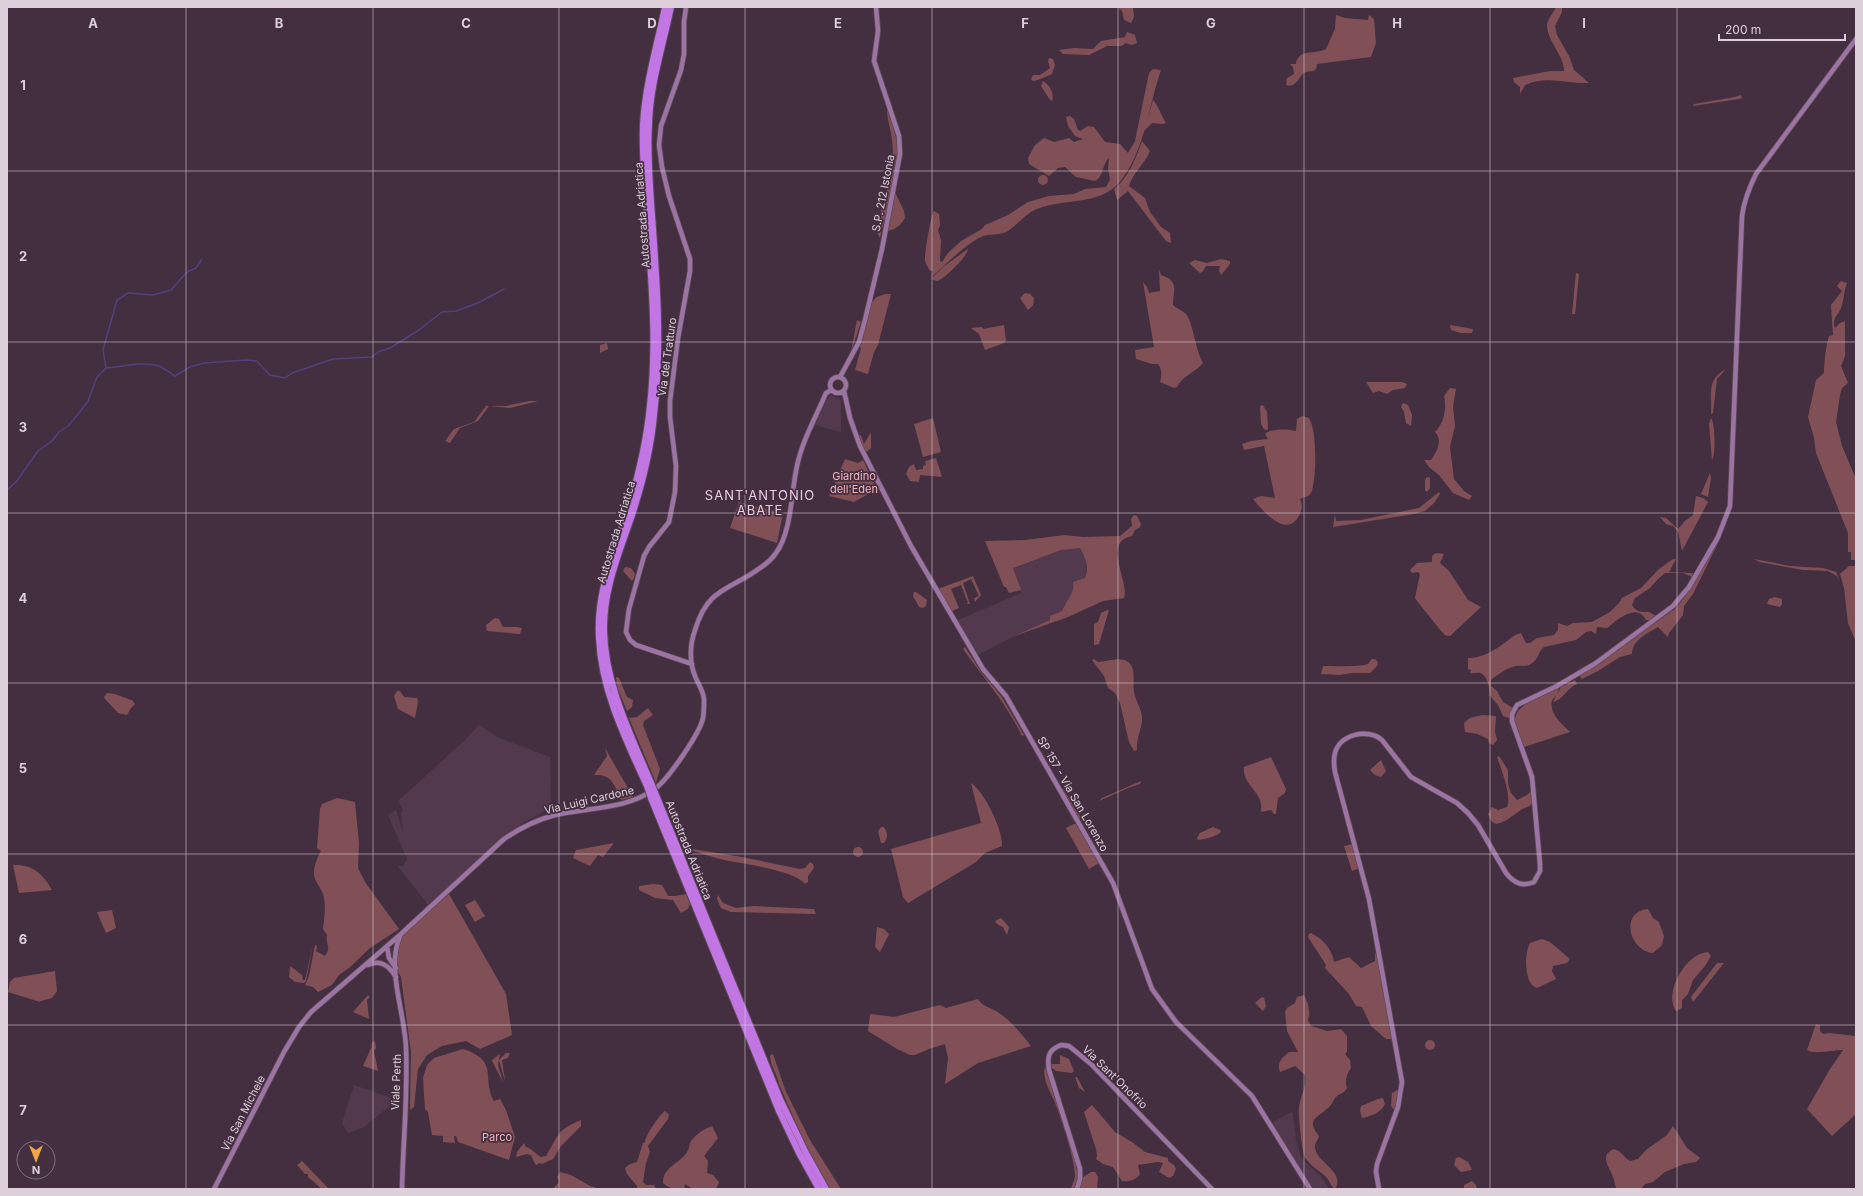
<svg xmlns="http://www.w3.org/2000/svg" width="1863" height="1196" font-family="Inter,sans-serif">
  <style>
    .built { fill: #53394e }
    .green { fill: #815056 }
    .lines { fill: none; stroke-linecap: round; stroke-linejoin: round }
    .stream { stroke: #52417d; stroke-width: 1.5 }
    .secondary-casing { stroke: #5c4b58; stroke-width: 6 }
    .highway-casing { stroke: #5c4b58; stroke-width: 8 }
    .secondary { stroke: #9c74a2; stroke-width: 4.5 }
    .highway { stroke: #c276e4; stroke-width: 6 }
    .highway-bridge-casing { stroke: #5c4b58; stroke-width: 8; stroke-linecap: butt }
    .highway-bridge { stroke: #c276e4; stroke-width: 6 }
    .grid { fill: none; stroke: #ddd0da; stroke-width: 1; stroke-opacity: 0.55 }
    .labels { text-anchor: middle; stroke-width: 3.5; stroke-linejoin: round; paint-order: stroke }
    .street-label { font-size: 11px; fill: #ddd0da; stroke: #442f40 }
    .park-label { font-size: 11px; fill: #f5b3ba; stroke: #442f40 }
    .quarter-label { font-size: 13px; letter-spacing: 1px; fill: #e7cce1; stroke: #442f40 }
    .grid-label { font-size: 13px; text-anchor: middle; font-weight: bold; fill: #ddd0da; stroke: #442f40; stroke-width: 3.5; stroke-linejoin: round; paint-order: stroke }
  </style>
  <rect width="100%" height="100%" fill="#442f40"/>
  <path class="built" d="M831 395 841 400V432L815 425 826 401Z
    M1080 548 1086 560 1087 573 1085 578 1073 582 1074 590 1072 596 1064 605 1062 611 1051 616 1050 620 1012 637 976 656 956 621 1021 593 1013 568 1061 550Z
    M479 725 499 738 550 757 551 808 524 822 503 837 428 905 398 866H403L407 859 388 815 396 810 403 832 401 812 403 810 400 805 399 800 465 740Z
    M354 1085 397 1100 364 1127 348 1133 342 1123Z
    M1291 1112 1293 1113 1296 1140 1300 1155 1303 1160 1320 1175 1329 1189H1310L1270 1124Z"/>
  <path class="green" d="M1118 7 1133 8 1134 17 1131 23 1124 20 1122 11Z
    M1556 7H1562V12L1555 26 1557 35 1569 56 1574 70 1589 83C1568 84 1546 75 1525 85L1520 94V87L1514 82 1513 78 1550 71H1564C1565 56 1542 35 1548 21 1550 16 1554 12 1556 7Z
    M1336 15 1345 18 1368 20 1369 15 1374 19 1376 43 1371 57 1317 64 1316 69C1312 73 1308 70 1304 73 1298 78 1296 88 1286 85L1287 78 1294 74 1293 67 1290 64H1296C1298 48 1315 55 1326 49L1335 29Z
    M1127 32 1135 35 1137 43 1132 45 1126 43 1121 46H1107L1089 55 1063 54 1059 50 1074 48 1093 49 1101 41 1125 37Z
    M1049 58 1053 59 1055 65 1052 74 1038 80 1033 81 1031 79 1033 75H1040L1050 68 1048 61Z
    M1153 69 1161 70C1148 107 1145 152 1119 183 1098 206 1064 198 1037 209 1025 214 1018 224 1008 231 1000 236 989 233 981 237 969 242 942 267 932 277L933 271 929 270C928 267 926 264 925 261 924 255 931 214 934 211L939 214 940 225 938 230 941 240 940 261 942 262 948 253 961 241 982 229 985 225 1008 215 1028 202 1049 196 1074 194 1085 189 1106 187 1110 180 1108 168 1109 158C1102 164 1104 177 1095 181L1076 177 1065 167 1058 168 1049 176 1029 164 1028 158 1035 145 1044 138 1054 142 1069 138 1074 142 1083 139 1075 136 1068 126 1066 117 1070 116 1074 119 1078 130 1080 131 1088 126 1094 127 1105 142 1120 144 1128 153 1135 141 1149 73Z
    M1043 81C1049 84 1055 94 1052 101L1050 100 1041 86Z
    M1741 95 1742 98 1739 99 1693 106 1694 104 1735 97Z
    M1153 100C1158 105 1161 115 1166 123L1163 124 1152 123 1144 131Z
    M887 109C891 121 896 132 897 145 900 171 886 212 880 238 873 229 882 209 885 199 889 179 895 160 892 140 891 129 887 120 887 109Z
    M1142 141 1150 151C1145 164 1133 172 1129 186L1145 198 1150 212 1161 227 1170 233 1171 243 1166 241 1128 191 1117 200 1114 189C1129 177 1136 158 1142 141Z
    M1038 180a5 5 0 1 1 10 0a5 5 0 1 1-10 0Z
    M895 192 904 211 905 218C901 225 895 230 887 231Z
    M968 249C967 257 946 277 938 281L933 280 932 278 943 267Z
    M1221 259 1230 261V264L1221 275 1219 271 1220 266H1206L1203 271 1200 273 1189 263 1195 260 1207 263Z
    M1159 270 1161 275C1180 282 1173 289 1173 305 1177 309 1182 310 1186 314 1194 325 1195 349 1203 363 1195 373 1183 375 1177 387L1174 388 1160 382C1162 376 1162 369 1158 364H1152L1136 359 1135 350 1154 347 1143 282 1147 287 1149 293 1160 291Z
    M1576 273 1579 274 1575 314H1572Z
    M1841 281 1847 283C1844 290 1844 298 1842 305 1840 315 1831 317 1835 328L1840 323 1845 321V356L1841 366 1848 383 1842 388 1840 395 1836 422 1842 446 1856 479V560H1851V552H1848V533L1816 453 1814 438 1808 417 1816 380 1824 373C1824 363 1826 345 1829 336L1833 335 1831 305 1842 291 1837 286Z
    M1025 293 1030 294 1034 298 1033 305 1028 310 1020 298Z
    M885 294H891L878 345 874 352 868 374 855 370 861 348 859 345 871 303 877 297Z
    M857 320 861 322 851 352Z
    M1004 325 1006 340 1004 343 985 350 979 334 971 328 982 327 983 329Z
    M1450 325 1473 329 1472 333H1461L1451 330Z
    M607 343 608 349 600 353V345Z
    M1726 369 1717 379 1713 413 1711 414C1712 394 1706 380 1726 369Z
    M1366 382H1402L1407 384 1405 388 1393 390 1387 394 1379 391 1373 393Z
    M1450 388 1456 389 1453 406 1455 426 1450 447 1454 479 1464 491 1472 496 1469 500 1453 493 1439 475 1429 467 1424 460H1431C1437 452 1443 440 1435 432 1444 423 1447 408 1444 396Z
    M529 401H538L510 408 489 406 478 421 460 428 450 443 445 441 454 429 474 422 486 406H506Z
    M1403 403 1408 405 1412 415 1411 426 1406 423 1404 412 1401 407Z
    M1263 405 1267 412 1268 429 1266 430 1264 429 1261 424 1260 406Z
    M1302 416 1309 418C1317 430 1317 479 1311 493 1309 497 1304 497 1300 499 1303 505 1302 510 1299 516 1286 539 1263 511 1253 499L1261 496 1275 498 1264 446 1244 450 1242 444 1251 441 1268 439 1265 434C1271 428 1288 429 1296 431L1297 419Z
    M933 418 941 452 923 457 914 424Z
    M1711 418C1715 422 1716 455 1712 460L1709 424Z
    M871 432V448L865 453 858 434 861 436 864 444Z
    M936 458 942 477 920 475 919 482 910 481 906 474 909 467 914 464 916 470 923 469V466L926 465 925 461Z
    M845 459 858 463 863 460 877 489 854 502 829 496Z
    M1710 473 1711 478 1708 497 1701 494Z
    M1427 477 1430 478V488L1427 492 1425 490V480Z
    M1439 492 1440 494 1434 503 1425 511 1414 514 1333 527 1335 514 1336 521 1361 520 1419 508Z
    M1696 496 1703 498 1708 502 1682 551 1678 531 1673 526 1666 524 1660 517 1666 518 1678 529 1685 521 1693 515Z
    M739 502 783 513 777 543 730 528Z
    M1134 515 1137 516 1141 524 1140 527 1135 530 1132 536C1101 542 1130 582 1124 598L1103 601 1068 617 1012 637 1050 620V616L1062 611C1066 600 1075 595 1073 582L1085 578C1090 568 1085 557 1080 548L1061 550 1013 568 1021 590 1009 593 1006 587H1004L985 541 1025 540 1065 535 1083 537 1120 536 1132 526 1131 519Z
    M1720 539 1693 594 1684 606 1683 615 1669 633 1668 637 1658 627C1648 633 1632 640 1632 654L1620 657 1598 671 1582 679 1580 676 1676 608 1689 591Z
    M1436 553 1444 554 1440 563 1449 571 1468 600 1481 607 1450 636C1448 636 1446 636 1444 634 1441 631 1416 600 1415 598L1420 574 1418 572 1412 573 1410 570 1417 563 1432 562V556Z
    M1673 559H1676L1669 572 1693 573 1692 577 1683 573H1665L1658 579 1650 588 1635 598 1632 605C1637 613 1642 612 1649 612L1656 616 1650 620H1646C1637 602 1617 620 1607 628L1597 627 1596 634 1591 631 1586 632 1576 640 1544 647C1537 653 1539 659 1531 664 1526 667 1522 665 1516 666 1508 667 1497 675 1491 680V686L1497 691 1503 702 1513 708 1509 718 1503 716 1498 705 1490 696C1489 690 1489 676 1480 673 1477 672 1473 674 1470 673L1471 670 1468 669V658C1481 658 1492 652 1503 644 1509 640 1513 635 1521 633L1526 643H1530L1537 638 1554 635 1558 630V623L1567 626 1573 623 1592 622 1610 612 1619 603 1622 598 1641 588 1659 569Z
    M1754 559 1790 566 1823 568 1836 572 1840 582 1837 576 1828 571 1803 570 1759 562Z
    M1849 566H1856V642L1848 623 1844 588 1840 574Z
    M625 567 631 568 635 574 634 578 632 581 623 571Z
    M973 576 981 595 975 602 974 598 979 596 971 579 963 583 970 604H966L968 603 961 585 951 589 959 608 950 612 938 589Z
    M914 592H916L927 600 926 606 923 608 919 607 913 596Z
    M1775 597 1782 599V604L1780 607 1767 604 1769 599Z
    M1107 610H1109L1099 644 1094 645V624L1098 622 1101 613Z
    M495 618 499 619 503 627H516L522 628 520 634 487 631 486 625Z
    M965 647 981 672 1001 696 1024 735 1022 736C1007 704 983 677 963 649Z
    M1094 659 1098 662C1107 662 1121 656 1128 662 1137 669 1132 681 1134 691 1135 701 1143 710 1142 720 1141 731 1136 740 1137 750L1134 751 1129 742 1120 703 1115 693 1108 688 1104 676 1092 660Z
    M1372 659H1375L1378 662 1377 666 1370 673H1352L1339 675 1321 674 1323 666C1331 666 1362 667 1368 664 1369 663 1370 661 1372 659Z
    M616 677 619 678 627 697 633 700 632 707 627 711 617 687Z
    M1575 680 1577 684C1567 688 1563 700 1553 702L1561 687Z
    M1559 688 1557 695 1552 700C1549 714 1561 723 1570 732L1524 747C1521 739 1516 731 1515 723 1512 704 1545 695 1559 688Z
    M397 691H400L404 697 417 698 418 702 415 718 398 709 394 696Z
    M107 693C117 693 123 698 132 700L135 704 131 708 127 715 118 713 105 699 104 697Z
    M648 708 653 715 644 721 643 725 660 769 656 783 629 718 637 717Z
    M1482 715 1496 716 1495 731 1497 740 1493 745 1489 743 1488 739 1477 734 1465 732 1464 723 1470 718Z
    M605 748 633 797 621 800C614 785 613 774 594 775L607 756Z
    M1499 756 1508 770V784L1511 793 1517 800 1527 795 1531 791 1532 804C1528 808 1525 807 1521 810 1513 815 1505 823 1496 824L1491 821 1488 814 1492 807 1498 810 1507 807C1512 797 1501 768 1497 757Z
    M1271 757 1286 789 1285 793 1278 798 1276 814H1274L1271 810 1261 812C1261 808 1262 805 1260 800 1255 788 1242 781 1244 767Z
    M1381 760 1386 771 1381 777 1375 775 1370 770Z
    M1141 781 1140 784 1128 788 1099 801 1102 798Z
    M971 783C984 791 1003 830 1002 846L985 853 976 862 908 903 903 897 891 849 981 823Z
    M1059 786 1063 789 1081 818 1078 820Z
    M337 798 355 802 359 843 358 868 365 882 399 929 370 948 349 968 339 975 332 985 318 992 313 987 305 985 309 976 315 945 317 946 316 951 325 956C332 946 325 945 327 935L323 929C324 918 326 909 324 898 323 891 319 887 316 881 311 872 316 860 321 851L317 848 320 809 322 804Z
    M1074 824H1076L1099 863 1089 869 1066 828Z
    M881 827H884C888 834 888 837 884 843H881L878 831Z
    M1213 827 1220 830 1221 832C1215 837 1206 839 1198 840L1197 838 1200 833Z
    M614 843 603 857 598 855 590 866 573 858 576 850Z
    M1353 844 1360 868 1352 871 1344 846Z
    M853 852a5 5 0 1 1 10 0a5 5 0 1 1-10 0Z
    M692 849 742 857 800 869 805 868 810 862 813 864 814 868 808 876V882L805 884C795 871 746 864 729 861 717 859 705 854 693 851Z
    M13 865C33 864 43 874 52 890L19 893Z
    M653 884 662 885 668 896H675L686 894 690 904 688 909 681 913 673 900 655 898 639 890V886Z
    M449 894 506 994 512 1035 480 1049 466 1041 442 1046 427 1055 418 1069 414 1107 410 1110 411 1052 401 977 396 969 400 937Z
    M718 895 723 903 736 908 754 906 814 909 816 914 731 912 721 908 717 899Z
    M475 900 485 916 475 922 465 905Z
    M1648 909 1653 918 1659 922 1664 936 1662 945 1653 953C1628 950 1620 911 1648 909Z
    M112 910 116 928 106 933 97 912Z
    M1001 918 1009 927 1007 935 1003 927 997 924 995 921Z
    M877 927 884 929 889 934 880 952 875 947Z
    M1311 933C1323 939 1332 949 1334 962L1349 957 1361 968 1375 961V953L1378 954 1393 1039H1386L1371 1026 1362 1007 1356 1006 1349 994 1325 968 1326 965 1308 937 1309 934Z
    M1542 939 1550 942 1570 959 1567 963 1553 966 1552 971 1556 979 1537 988C1524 985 1524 953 1530 943Z
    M313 945 306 981 304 983 295 982 289 977 290 966 302 975 303 980H305Z
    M1708 952 1711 956 1705 966 1693 980 1688 994 1682 1000V1008L1676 1011C1663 993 1686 953 1708 952Z
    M1717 963H1724L1693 1002 1691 997Z
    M55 971 57 991 52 998 41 1001 40 1002 8 992 10 982 14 978Z
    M368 995 370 997 367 1000 369 1019 353 1012Z
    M1304 995C1308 1002 1311 1012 1308 1020L1311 1026 1327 1031 1341 1029 1347 1036V1052L1345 1054 1350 1060 1351 1068C1347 1074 1344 1080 1347 1088 1344 1094 1339 1093 1335 1098 1333 1101 1332 1105 1328 1108 1316 1119 1306 1119 1319 1136 1318 1140 1314 1144 1315 1148 1317 1163 1346 1172 1335 1189 1331 1187 1330 1181 1326 1177 1320 1171 1311 1166 1306 1159 1302 1155 1298 1114 1299 1108 1300 1096 1307 1088 1305 1075L1295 1066 1280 1072C1276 1063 1282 1058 1289 1052H1298L1287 1031 1285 1012 1287 1008 1295 1003 1297 997Z
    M1262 997 1264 998 1266 1006 1263 1011 1255 1003Z
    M978 999C983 1007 989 1007 996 1011 1010 1019 1021 1034 1031 1046L978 1063 945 1084 948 1058 945 1044 929 1049 915 1055H910L897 1049 868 1031 870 1014 894 1017 940 1005 946 1008Z
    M1816 1024 1820 1025V1031L1823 1034 1829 1033 1856 1036V1114L1832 1136 1807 1109 1830 1069 1843 1050C1833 1050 1814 1055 1807 1050Z
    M1425 1045a5 5 0 1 1 10 0a5 5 0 1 1-10 0Z
    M373 1041 375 1042 376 1048 374 1051 378 1071 363 1066 372 1046 371 1045Z
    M463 1049C500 1061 481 1077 494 1101L500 1099 506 1110 515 1137 509 1160 458 1142 456 1136H454L455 1143 443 1142V1136L432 1135 428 1112 425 1109 423 1078 427 1065 434 1058Z
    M506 1053H510L508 1058 502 1060 505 1081 499 1060Z
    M500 1054 498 1065 503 1082 492 1061V1060Z
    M773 1054 786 1092 810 1140 841 1189H830L805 1144 779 1084C777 1074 770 1065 770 1055Z
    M1060 1055 1069 1059 1074 1071 1072 1073 1056 1071 1051 1067V1064H1060Z
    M1045 1067 1075 1160 1078 1177 1074 1189H1071C1072 1185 1074 1181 1075 1177 1076 1163 1062 1122 1057 1108 1053 1096 1041 1079 1045 1067Z
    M1075 1077H1077L1085 1092 1079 1088Z
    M1399 1089 1395 1111 1391 1106 1392 1093Z
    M1383 1098 1385 1104C1381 1113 1371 1116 1362 1118L1360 1111 1361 1106 1378 1099Z
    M1092 1105 1115 1132 1132 1142 1145 1152 1168 1158V1161L1174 1165 1176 1169 1173 1176 1169 1178 1159 1172 1163 1163 1158 1162 1138 1165 1140 1174C1136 1180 1129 1182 1122 1181L1113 1167 1103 1164 1096 1159 1097 1156 1096 1149 1084 1112Z
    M665 1111 669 1115 668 1119 648 1146 650 1152 646 1163 643 1182 646 1185H654L656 1189H637V1186L627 1174 625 1168 630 1164 637 1162 643 1143 645 1142C645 1136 660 1114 665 1111Z
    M581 1120V1126L561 1146 553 1159 542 1164 539 1163 537 1165 535 1164 531 1155 527 1154 516 1157 517 1152 524 1143 526 1147C533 1149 535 1154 541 1157L546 1156C560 1134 555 1131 581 1120Z
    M712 1126 718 1138 704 1156 708 1161 707 1173 713 1175 719 1182 716 1189H693L685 1184 684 1189C675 1189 670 1189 663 1183 663 1166 680 1164 687 1152 689 1149 689 1146 690 1143 694 1135 704 1129 712 1126Z
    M1673 1126 1687 1148 1700 1158 1696 1162 1684 1164 1665 1172 1653 1182 1645 1184 1641 1189H1617C1615 1185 1615 1184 1614 1180 1612 1170 1597 1156 1614 1149L1619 1151 1627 1159 1630 1161 1638 1159 1646 1150 1667 1135Z
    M1459 1157 1468 1162 1472 1170 1461 1172 1454 1165 1456 1158Z
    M302 1161 329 1189H322L308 1177V1174H305L297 1165Z
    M560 1172 571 1175 590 1186 601 1189H553L559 1182 557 1177Z
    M1091 1172H1095L1098 1177 1097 1189H1079L1082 1178Z
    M1472 1181 1476 1185 1477 1189H1464V1185Z"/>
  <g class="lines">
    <path class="stream" d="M106 368C122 367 142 361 159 366 164 368 170 373 175 376L190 367 204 363 246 360 257 361 270 375 285 378 292 373 333 359 372 357 378 352 390 348 419 330 442 312 456 311 478 303 504 289
      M7 490 16 482 38 451 52 441 59 432 69 425 79 413 88 401 97 377 106 368 103 350 117 300 128 293 153 295 171 290 187 272 196 268 202 259"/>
    <defs>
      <path id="secondary" d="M686 7 684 22V54L681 70 661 126 659 145 662 167 669 196 690 259V271L678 338 670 401V417L676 466 675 492 669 522 649 547 644 556 629 609 626 632 630 640 636 645 692 664
        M830 385a8 8 0 1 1 16 0a8 8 0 1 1-16 0Z
        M840 377 859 342 865 320 882 249 900 154 899 136 874 61 878 31 876 7
        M844 391 850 418 860 446 911 546 983 669 1006 696 1113 883 1152 989 1176 1022 1252 1096 1310 1189
        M400 936C386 969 405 1013 406 1048 408 1095 403 1142 402 1189
        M387 946 389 958 396 968
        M368 965C381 959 389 966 396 977
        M214 1189 284 1052 299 1027 311 1012 401 934 504 839C520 828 536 820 555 815 589 807 627 810 656 788 669 778 700 733 703 718 704 712 704 705 704 699 703 690 698 684 695 676 689 662 690 644 695 630 708 587 729 591 760 568 766 564 772 559 776 553 792 531 791 492 797 466 802 441 816 417 826 393L832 390
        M1077 1189 1080 1179V1169L1049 1070C1047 1057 1048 1050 1061 1045L1069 1046 1091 1064 1212 1189
        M1379 1189 1376 1172 1377 1164 1398 1107 1402 1082 1369 899 1335 772C1334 766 1333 760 1335 753 1340 734 1368 728 1382 740L1411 777 1457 803 1468 813 1478 825 1506 873C1514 883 1522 887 1534 882L1540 871V864L1532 777 1512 721V714L1517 705 1557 686 1596 663 1673 606 1689 587 1718 537 1730 506 1742 216C1744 201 1749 188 1756 174L1856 39"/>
      <path id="highway" d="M651 783C631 735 605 684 604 631 603 589 620 551 633 512 643 481 651 448 654 415 662 348 657 282 652 216 650 186 647 155 649 124 650 84 663 46 671 7
        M647 786C626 740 601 690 599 638 596 591 615 550 629 507 639 473 647 439 650 405 658 337 650 269 646 201 644 176 642 150 643 125 645 85 657 46 665 7
        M656 795 780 1099 806 1153 826 1189
        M651 798 779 1111 799 1153 819 1189"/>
    </defs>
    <use href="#secondary" class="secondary-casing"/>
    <use href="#highway" class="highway-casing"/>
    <use href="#secondary" class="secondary"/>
    <use href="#highway" class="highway"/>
    <defs>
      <path id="highway-bridge" d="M651 783 656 795
        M647 786 651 798"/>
    </defs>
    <use href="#highway-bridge" class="highway-bridge-casing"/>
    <use href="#highway-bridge" class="highway-bridge"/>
  </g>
  <path class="grid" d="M186 7V1189M373 7V1189M559 7V1189M745 7V1189M932 7V1189M1118 7V1189M1304 7V1189M1490 7V1189M1677 7V1189M7 171H1856M7 342H1856M7 513H1856M7 683H1856M7 854H1856M7 1025H1856"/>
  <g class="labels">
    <g class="street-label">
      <text transform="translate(883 193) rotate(-79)" y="4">S.P. 212 Istonia</text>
      <text transform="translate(642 215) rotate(-94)" y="4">Autostrada Adriatica</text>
      <text transform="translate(667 357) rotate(-82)" y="4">Via del Tratturo</text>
      <text transform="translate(616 532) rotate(-73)" y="4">Autostrada Adriatica</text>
      <text transform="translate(1073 794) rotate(60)" y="4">SP 157 - Via San Lorenzo</text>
      <text transform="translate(589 800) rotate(-13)" y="4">Via Luigi Cardone</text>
      <text transform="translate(689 850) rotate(68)" y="4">Autostrada Adriatica</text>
      <text transform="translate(1115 1077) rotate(44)" y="4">Via Sant'Onofrio</text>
      <text transform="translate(396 1082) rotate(-88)" y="4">Viale Perth</text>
      <text transform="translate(243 1113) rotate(-63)" y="4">Via San Michele</text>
    </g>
    <g class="park-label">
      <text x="854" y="480">Giardino<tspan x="854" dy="13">dell'Eden</tspan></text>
      <text x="497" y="1141">Parco</text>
    </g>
    <g class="quarter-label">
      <text x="760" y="500">SANT'ANTONIO<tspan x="760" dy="15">ABATE</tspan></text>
    </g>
  </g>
  <g class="grid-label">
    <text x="93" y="28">A</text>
    <text x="279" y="28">B</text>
    <text x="466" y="28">C</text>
    <text x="652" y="28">D</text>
    <text x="838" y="28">E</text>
    <text x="1025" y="28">F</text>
    <text x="1211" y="28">G</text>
    <text x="1397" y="28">H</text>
    <text x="1584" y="28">I</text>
    <text x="23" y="90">1</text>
    <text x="23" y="261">2</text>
    <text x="23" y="432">3</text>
    <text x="23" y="603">4</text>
    <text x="23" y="773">5</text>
    <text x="23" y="944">6</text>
    <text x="23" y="1115">7</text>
  </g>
  <rect width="1863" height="1196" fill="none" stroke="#ddd0da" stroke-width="16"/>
  <g transform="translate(36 1160) rotate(180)"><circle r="19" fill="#442f40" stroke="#816f7e"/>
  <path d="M0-3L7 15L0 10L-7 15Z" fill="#f2a541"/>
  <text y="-6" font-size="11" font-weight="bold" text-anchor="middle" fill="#ddd0da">N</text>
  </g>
  <path d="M1719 34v6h126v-6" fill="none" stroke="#ddd0da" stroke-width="2"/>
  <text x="1725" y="34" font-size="12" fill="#ddd0da" stroke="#442f40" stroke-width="3" paint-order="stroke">200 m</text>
</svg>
